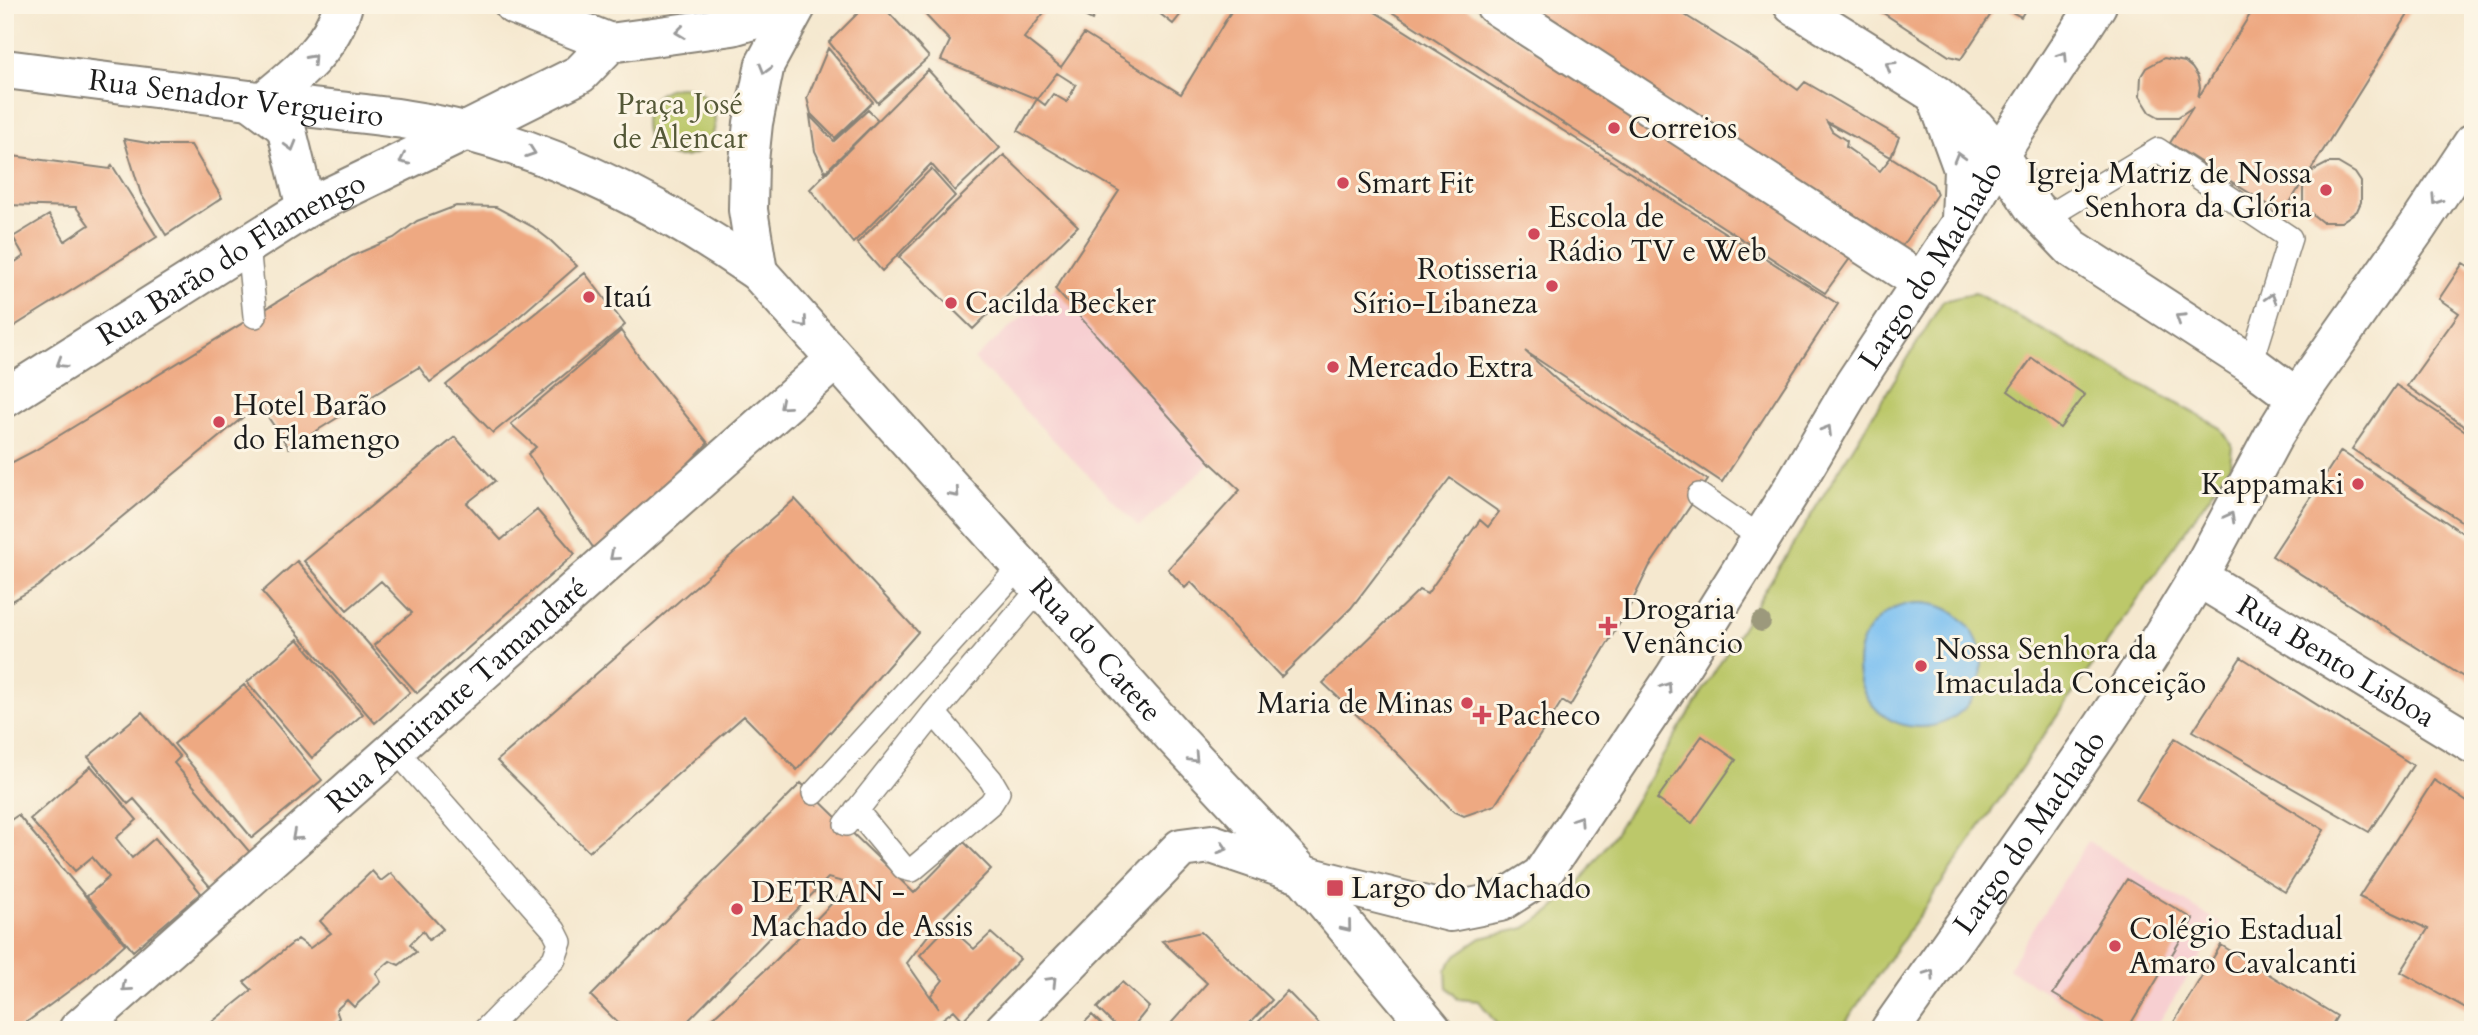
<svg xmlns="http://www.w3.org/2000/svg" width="2478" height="1035" font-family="Cardo,serif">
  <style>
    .built { fill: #f7cfd1 }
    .green { fill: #bcc86a; stroke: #6c7243; stroke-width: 2 }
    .water { fill: #79bff1; stroke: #4a6e86; stroke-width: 2 }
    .building { fill: #eea982; fill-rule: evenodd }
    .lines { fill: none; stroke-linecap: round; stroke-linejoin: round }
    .lane-casing { stroke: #888276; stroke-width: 26 }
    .street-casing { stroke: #888276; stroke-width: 42 }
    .secondary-casing { stroke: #888276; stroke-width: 42 }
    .lane { stroke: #fff; stroke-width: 23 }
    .street { stroke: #fff; stroke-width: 38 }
    .secondary { stroke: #fff; stroke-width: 38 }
    .tree { fill: #9c997b }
    .oneway { stroke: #999 }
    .poi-dot { fill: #d1495b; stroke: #fcf5e5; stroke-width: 2.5 }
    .labels { text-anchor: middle; stroke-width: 6; stroke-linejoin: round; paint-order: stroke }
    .street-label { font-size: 30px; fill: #1c1c1c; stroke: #fcf5e5 }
    .park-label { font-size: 30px; fill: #545837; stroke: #fcf5e5 }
    .poi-label { font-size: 30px; fill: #1c1c1c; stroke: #fcf5e5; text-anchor: start }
  </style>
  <rect width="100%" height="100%" fill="#fcf5e5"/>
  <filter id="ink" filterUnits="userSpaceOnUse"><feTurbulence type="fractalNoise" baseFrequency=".0143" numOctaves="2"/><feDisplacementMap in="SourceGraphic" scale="14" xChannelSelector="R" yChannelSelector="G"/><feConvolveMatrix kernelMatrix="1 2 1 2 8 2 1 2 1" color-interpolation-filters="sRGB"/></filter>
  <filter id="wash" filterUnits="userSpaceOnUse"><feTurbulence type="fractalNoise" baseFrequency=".00686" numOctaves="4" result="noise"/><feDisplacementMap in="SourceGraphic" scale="28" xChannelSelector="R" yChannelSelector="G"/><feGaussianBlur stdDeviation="1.57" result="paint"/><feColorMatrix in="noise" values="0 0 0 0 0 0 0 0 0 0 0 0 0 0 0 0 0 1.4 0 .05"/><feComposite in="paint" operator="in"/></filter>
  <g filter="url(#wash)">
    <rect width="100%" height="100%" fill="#f5e8cf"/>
    <path class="built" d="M1055 289 1211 463 1139 527 974 359Z
      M2088 841 2221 924 2154 1030H2107L2008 969Z"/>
    <path class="green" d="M645 122a35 35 0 1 1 70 0a35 35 0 1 1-70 0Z
      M1975 293 2221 428 2232 446 2230 466 1840 1030H1501L1479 1001 1458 999 1447 987 1446 970 1456 955 1481 938 1525 928 1551 911 1575 889 1616 832 1943 301Z"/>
    <path class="water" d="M1858 665a62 62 0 1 1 124 0a62 62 0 1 1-124 0Z"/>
    <g id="blocks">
      <path class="building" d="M866 5H882L929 57 878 103 829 42Z
        M925 5H1050L1024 38 1061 67 1084 34 1181 94 1235 5H1364L1838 304 1722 482 1525 351 1559 382 1708 480 1649 567 1630 606 1570 706 1562 701 1495 805 1464 816 1453 811 1400 756 1323 683 1419 590 1427 594 1480 520 1488 527 1499 512 1450 478 1351 608 1281 677 1191 582 1185 588 1168 569 1240 490 1211 463 1055 289 1119 191 1018 131 1037 99 941 60 950 41 920 9ZM1057 73 1076 85 1067 102 1053 94 1045 105 1037 99Z
        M1063 5H1101L1092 20Z
        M1149 5H1188L1173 24Z
        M1381 5H1462L1856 250 1825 293Z
        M1514 5H1669L1756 60 1798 90 1805 82 1899 137 1891 157 1933 184 1937 194 1902 246 1890 247ZM1827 122 1891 157 1880 171 1846 147 1847 141 1832 131Z
        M1871 5H1997L1961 59 1949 56Z
        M1999 5H2028L2021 17Z
        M2256 5H2414L2309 173 2328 163H2338L2355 173 2361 182V202L2357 211 2341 222H2322L2307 210 2303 202V181L2283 214 2170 143 2193 107 2178 117H2159L2150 112 2140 96 2141 76 2146 68 2164 58 2185 62 2192 68 2198 77 2200 87 2198 98Z
        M828 48 873 102 835 138 811 114 807 98Z
        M928 70 1000 148 955 191 931 164 853 243 810 189Z
        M868 110 878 120 825 172 815 151 810 116 834 141Z
        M124 139 159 145H191L222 198 166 235 141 194Z
        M5 155 110 169 112 165 157 237 5 332V269L24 256 13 237 49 215 65 241 89 225 76 207 5 205Z
        M1004 155 1078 226 973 329 899 257Z
        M931 169 955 196 882 271 857 243Z
        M456 206 496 207 533 227 551 241 577 266 512 323 430 382 419 367 289 448 259 404 38 586 5 605V466L34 451 352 256 394 238 417 221Z
        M2463 263 2473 269V432L2407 386 2459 313 2439 299Z
        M585 273 625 325 493 433 446 385Z
        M621 331 642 361 708 443 599 556 528 454 536 447 511 424Z
        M2032 358 2085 395 2060 428 2008 391Z
        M2396 385 2473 436V529L2352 449Z
        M455 437 495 481 467 503 501 540 537 510 575 554 417 693 374 645 412 613 381 581 347 610 304 561Z
        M2341 451 2473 540V683L2272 556Z
        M795 499 918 632 797 770 744 716 589 852 497 761Z
        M297 561 410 692 375 723 262 592Z
        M298 639 363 714 312 758 247 682Z
        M2241 657 2413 765 2369 832 2193 731Z
        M244 685 322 780 252 838 174 744Z
        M142 712 180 757 174 763 259 863 219 897 134 799 128 804 88 757Z
        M1702 736 1736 760 1692 823 1657 799Z
        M2175 738 2324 830 2285 892 2136 800Z
        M91 766 137 820 116 838 132 858 155 838 201 893 133 951 87 896 109 877 92 857 75 871 30 819Z
        M2434 780 2473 806V1012L2401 972 2428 929 2359 897Z
        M801 783 914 893 964 842 991 869 936 925 907 963 939 1009 931 995 943 980 920 955 948 926 974 949 991 933 1020 959 963 1020 954 1010 928 1030H699L774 962 851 884 828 878 679 1030H625L591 996Z
        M18 815 125 944 88 977 16 1030H5V824Z
        M372 871 381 881 391 873 443 929 429 940 423 931 410 944 416 952 399 965 390 961 376 973 381 982 354 1007 347 1000 336 1010 339 1018 326 1030H202L252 990 244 982 298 939 310 948 331 933 320 921Z
        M2127 879 2193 919 2127 1030H2114L2053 994Z
        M1201 932 1272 1000 1243 1030H1165L1207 983 1162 941Z
        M2221 945 2337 1016 2329 1030H2169Z
        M1122 982 1149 1007 1136 1023 1142 1030H1119L1097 1008Z
        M1287 991 1325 1030H1251Z
        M1092 1015 1107 1030H1077Z"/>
    </g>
  </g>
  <g filter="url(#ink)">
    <use href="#blocks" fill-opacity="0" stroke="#888276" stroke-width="2"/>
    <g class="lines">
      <defs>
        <path id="lane" d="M2044 219 2158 150 2290 238 2251 364
          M248 245 255 316
          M1699 495 1760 537
          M395 749 554 930 560 942 554 959 485 1030
          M814 793 1021 566
          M856 810 904 868 912 870 991 803 998 792 991 780 934 713
          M846 824 934 713 1040 588"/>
        <g id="street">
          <path d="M1495 5 1921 282"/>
          <path d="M250 100 286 127 306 208"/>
          <path id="s1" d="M5 398 306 208 466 131"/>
          <path d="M2297 398 2418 226 2473 143"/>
          <path id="s2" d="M78 1030 835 360"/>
          <path d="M1004 1030 1181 848 1212 844 1303 875"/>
          <path id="s3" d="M1890 1030C1994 881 2105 733 2198 577"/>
        </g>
        <g id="secondary">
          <path d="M514 5 610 43"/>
          <path id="s4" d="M1793 5 1935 94 1976 128 1999 155 2034 208 2072 248 2251 364 2297 398 2274 435 2198 577 2473 744"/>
          <path id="s5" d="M5 69C105 81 205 94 305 107 359 114 416 118 468 132 572 159 670 211 758 272L1175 738 1303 875 1432 1030"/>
          <path d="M1937 98 1963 169 1961 219"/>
          <path d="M264 101C297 74 331 48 343 5"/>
          <path d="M466 131 580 74 610 43 732 26 795 8"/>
          <path d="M758 272 748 210 749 161 753 123 765 64 797 5"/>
          <path id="s6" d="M1303 875 1450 912 1500 902 1541 876 1675 676 1792 489 1854 384 1960 224 1999 155 2097 5"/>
        </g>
      </defs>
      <use href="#lane" class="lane-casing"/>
      <use href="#street" class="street-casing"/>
      <use href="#secondary" class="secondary-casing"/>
      <use href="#lane" class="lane"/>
      <use href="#street" class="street"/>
      <use href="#secondary" class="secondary"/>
    </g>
    <circle class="tree" cx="1761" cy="622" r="10"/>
    <defs><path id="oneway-chevron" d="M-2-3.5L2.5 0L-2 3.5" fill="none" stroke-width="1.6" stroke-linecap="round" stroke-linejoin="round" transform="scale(1.75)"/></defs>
    <g class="oneway">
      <use href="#oneway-chevron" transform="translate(680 32) rotate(173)"/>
      <use href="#oneway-chevron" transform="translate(2063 56) rotate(-57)"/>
      <use href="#oneway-chevron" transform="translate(312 59) rotate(-48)"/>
      <use href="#oneway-chevron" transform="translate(1890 66) rotate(-148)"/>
      <use href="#oneway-chevron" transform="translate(765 69) rotate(106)"/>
      <use href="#oneway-chevron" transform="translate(291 146) rotate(74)"/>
      <use href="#oneway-chevron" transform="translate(531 152) rotate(19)"/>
      <use href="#oneway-chevron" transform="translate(1959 157) rotate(-106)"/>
      <use href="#oneway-chevron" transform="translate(404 160) rotate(155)"/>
      <use href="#oneway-chevron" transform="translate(2436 200) rotate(123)"/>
      <use href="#oneway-chevron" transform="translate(2271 298) rotate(-73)"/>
      <use href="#oneway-chevron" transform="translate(2180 318) rotate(-147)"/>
      <use href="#oneway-chevron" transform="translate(803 323) rotate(49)"/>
      <use href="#oneway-chevron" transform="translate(61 363) rotate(148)"/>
      <use href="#oneway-chevron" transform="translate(784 405) rotate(139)"/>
      <use href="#oneway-chevron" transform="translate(1827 430) rotate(-59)"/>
      <use href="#oneway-chevron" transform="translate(955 493) rotate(48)"/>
      <use href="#oneway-chevron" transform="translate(2230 517) rotate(-62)"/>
      <use href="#oneway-chevron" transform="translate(614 556) rotate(139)"/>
      <use href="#oneway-chevron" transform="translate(1667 687) rotate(-56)"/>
      <use href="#oneway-chevron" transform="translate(1194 758) rotate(47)"/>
      <use href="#oneway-chevron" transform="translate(1579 820) rotate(-56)"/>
      <use href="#oneway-chevron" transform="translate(296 836) rotate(138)"/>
      <use href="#oneway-chevron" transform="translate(1223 848) rotate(17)"/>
      <use href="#oneway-chevron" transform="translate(1347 927) rotate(51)"/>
      <use href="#oneway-chevron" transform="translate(1930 974) rotate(-55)"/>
      <use href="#oneway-chevron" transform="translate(1052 981) rotate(-46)"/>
      <use href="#oneway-chevron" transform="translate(126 987) rotate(139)"/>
    </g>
  </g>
  <g class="poi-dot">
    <circle cx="1614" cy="128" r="7"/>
    <circle cx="1343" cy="183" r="7"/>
    <circle cx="2326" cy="190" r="7"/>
    <circle cx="1534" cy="234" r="7"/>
    <circle cx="1552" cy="286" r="7"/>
    <circle cx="589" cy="297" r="7"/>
    <circle cx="951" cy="303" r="7"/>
    <circle cx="1333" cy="367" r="7"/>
    <circle cx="219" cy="422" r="7"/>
    <circle cx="2358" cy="484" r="7"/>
    <path d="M1604.5 615.5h7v7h7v7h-7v7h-7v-7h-7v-7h7z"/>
    <circle cx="1921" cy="666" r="7"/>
    <circle cx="1467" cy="703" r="7"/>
    <path d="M1478.5 704.5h7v7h7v7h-7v7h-7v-7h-7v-7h7z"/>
    <rect x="1326" y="879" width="18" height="18" rx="3.5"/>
    <circle cx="737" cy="909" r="7"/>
    <circle cx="2115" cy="946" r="7"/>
  </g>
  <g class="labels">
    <g class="street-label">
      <text dy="10" stroke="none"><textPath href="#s5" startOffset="233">Rua Senador Vergueiro</textPath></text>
      <text dy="10" stroke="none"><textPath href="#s1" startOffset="266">Rua Barão do Flamengo</textPath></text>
      <text dy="10" stroke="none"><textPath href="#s6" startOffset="976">Largo do Machado</textPath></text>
      <text dy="10" stroke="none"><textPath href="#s5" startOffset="1298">Rua do Catete</textPath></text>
      <text dy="10" stroke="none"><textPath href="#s4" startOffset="1012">Rua Bento Lisboa</textPath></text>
      <text dy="10" stroke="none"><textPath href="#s2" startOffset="506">Rua Almirante Tamandaré</textPath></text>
      <text dy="10" stroke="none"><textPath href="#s3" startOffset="242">Largo do Machado</textPath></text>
    </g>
    <g class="park-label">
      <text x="680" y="114">Praça José<tspan x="680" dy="34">de Alencar</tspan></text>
    </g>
    <g class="poi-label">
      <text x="1628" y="138">Correios</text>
      <text x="2312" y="183" text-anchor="end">Igreja Matriz de Nossa<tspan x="2312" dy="34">Senhora da Glória</tspan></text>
      <text x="1357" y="193">Smart Fit</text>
      <text x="1548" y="227">Escola de<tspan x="1548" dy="34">Rádio TV e Web</tspan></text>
      <text x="1538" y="279" text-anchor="end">Rotisseria<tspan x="1538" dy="34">Sírio-Libaneza</tspan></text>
      <text x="603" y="307">Itaú</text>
      <text x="965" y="313">Cacilda Becker</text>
      <text x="1347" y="377">Mercado Extra</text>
      <text x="233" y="415">Hotel Barão<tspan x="233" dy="34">do Flamengo</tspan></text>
      <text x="2344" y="494" text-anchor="end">Kappamaki</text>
      <text x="1622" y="619">Drogaria<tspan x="1622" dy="34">Venâncio</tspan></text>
      <text x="1935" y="659">Nossa Senhora da<tspan x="1935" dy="34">Imaculada Conceição</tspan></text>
      <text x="1453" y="713" text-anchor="end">Maria de Minas</text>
      <text x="1496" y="725">Pacheco</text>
      <text x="1351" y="898">Largo do Machado</text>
      <text x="751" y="902">DETRAN -<tspan x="751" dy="34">Machado de Assis</tspan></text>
      <text x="2129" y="939">Colégio Estadual<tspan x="2129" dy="34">Amaro Cavalcanti</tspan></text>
    </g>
  </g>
  <rect width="2478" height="1035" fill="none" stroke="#fcf5e5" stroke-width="28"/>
</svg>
